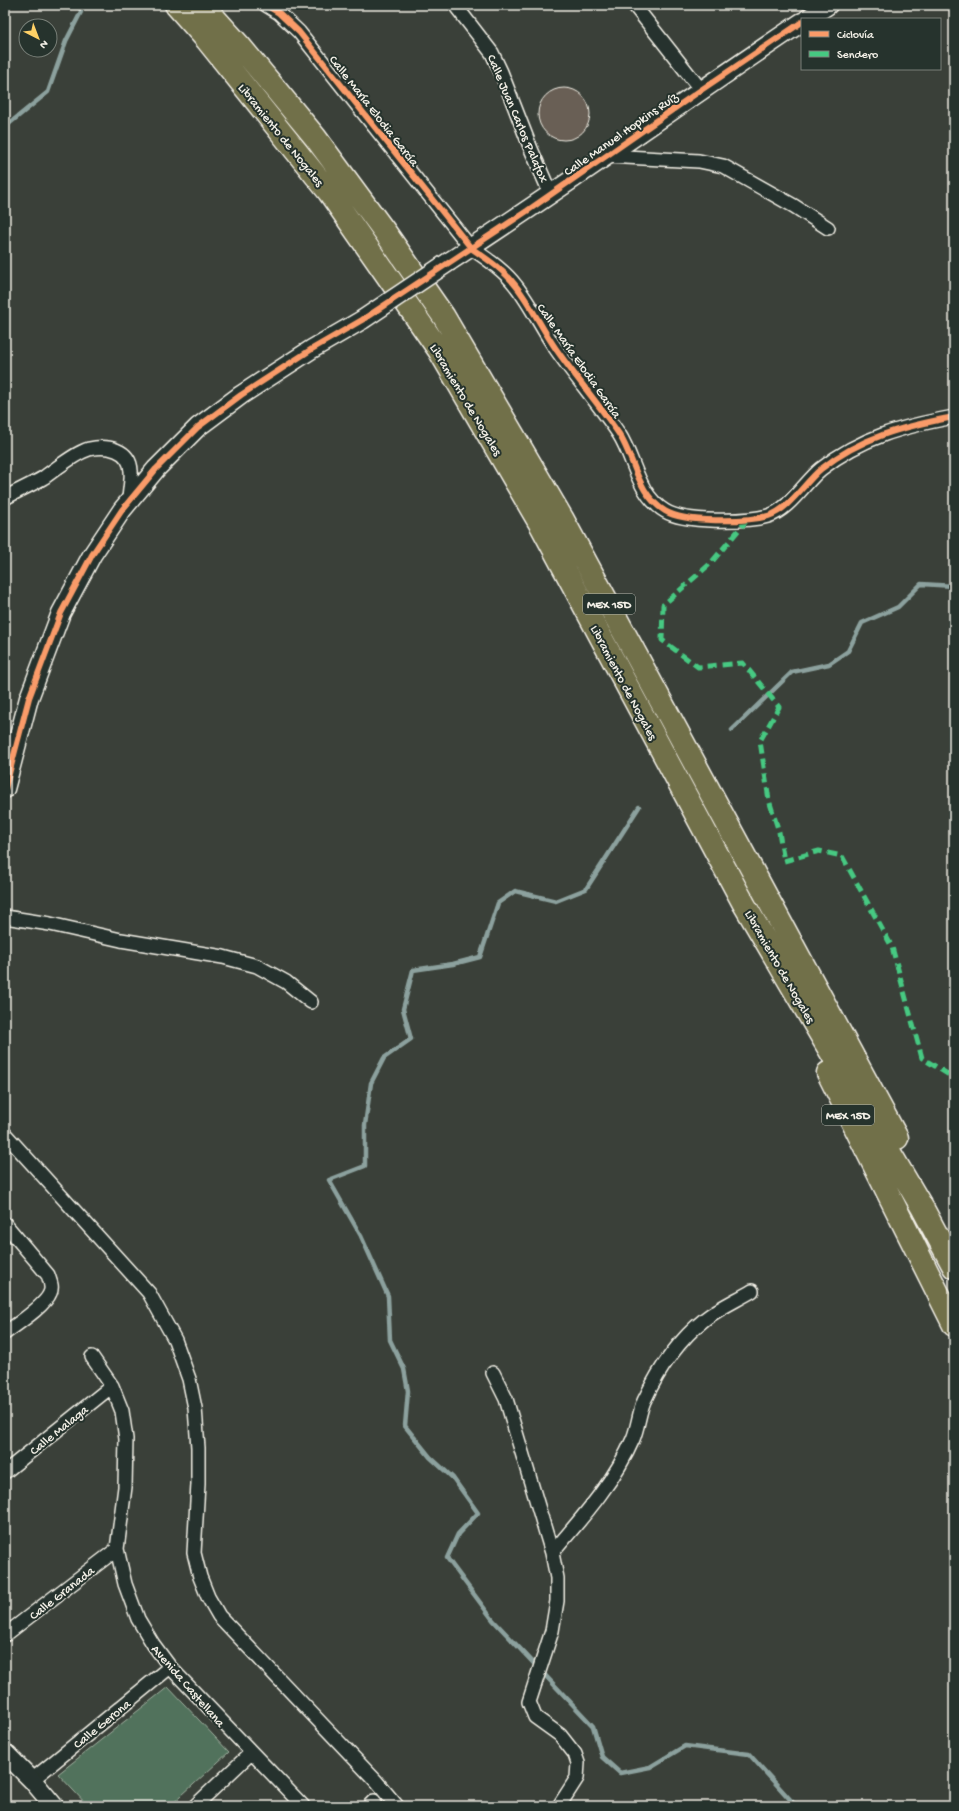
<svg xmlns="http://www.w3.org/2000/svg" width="959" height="1811" font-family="'Gochi Hand',sans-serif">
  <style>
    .green { fill: #51725c; stroke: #a2b2a2 }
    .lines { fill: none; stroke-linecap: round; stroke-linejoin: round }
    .stream { stroke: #8ca19e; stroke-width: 4.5 }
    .building { fill: #695e54; stroke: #f4f1e8 }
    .street-casing { stroke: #f4f1e8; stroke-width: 16 }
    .secondary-casing { stroke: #f4f1e8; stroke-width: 21 }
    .highway-casing { stroke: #f4f1e8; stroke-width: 25 }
    .street { stroke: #26332d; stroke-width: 13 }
    .secondary { stroke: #26332d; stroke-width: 18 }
    .highway { stroke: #716f4a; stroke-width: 22 }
    .secondary-bridge-casing { stroke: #f4f1e8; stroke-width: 21; stroke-linecap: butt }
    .secondary-bridge { stroke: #26332d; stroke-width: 18 }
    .quiet { stroke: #46c982; stroke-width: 5; stroke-dasharray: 10 5; stroke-linecap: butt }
    .cycleway-casing { stroke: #26332d; stroke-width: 8 }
    .cycleway { stroke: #fa9b69; stroke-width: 6 }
    .labels { text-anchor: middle; stroke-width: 4; stroke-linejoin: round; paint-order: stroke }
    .shield { fill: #26332d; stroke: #b6b8b0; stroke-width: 1 }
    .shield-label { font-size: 12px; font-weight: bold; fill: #f4f1e8 }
    .street-label { font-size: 13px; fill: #f4f1e8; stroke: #26332d }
  </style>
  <rect width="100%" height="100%" fill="#3a4039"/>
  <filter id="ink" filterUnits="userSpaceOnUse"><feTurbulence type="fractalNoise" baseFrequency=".025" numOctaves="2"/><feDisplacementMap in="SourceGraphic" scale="8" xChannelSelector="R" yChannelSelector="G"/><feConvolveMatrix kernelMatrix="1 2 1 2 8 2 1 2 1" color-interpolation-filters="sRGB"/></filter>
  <g filter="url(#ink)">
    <path class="green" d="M168 1687 229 1752 170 1806H88L58 1774Z"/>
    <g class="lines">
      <path class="stream" d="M5 127 48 92 66 41 81 12 80 5
        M732 730 792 672 829 664 848 651 862 623 898 607 921 584 954 586
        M639 807 586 889 556 901 515 891 498 903 480 957 453 964 413 970 403 1009 411 1039 384 1058 371 1083 365 1125V1166L329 1180 361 1236 388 1296 390 1340 404 1369 408 1391 405 1426 430 1457 453 1478 478 1513 458 1534 447 1558 493 1620 593 1726 602 1757 620 1773 650 1767 685 1746 749 1754 796 1806"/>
    </g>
    <path class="building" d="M538 114a26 26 0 1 1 52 0a26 26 0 1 1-52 0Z"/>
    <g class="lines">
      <defs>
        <path id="street" d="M266 5 279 13 299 32 471 248C487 259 504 270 516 286 531 305 542 329 556 349 576 378 599 404 619 434 635 459 637 494 665 511 684 523 746 522 768 516 789 510 805 482 821 469 861 437 905 426 954 417
          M455 5 492 53 501 72 531 149 551 195
          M634 5 701 90
          M607 156 699 161 723 166 794 206 828 228
          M5 498C17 491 31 485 43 478 56 469 75 453 89 449 107 445 130 449 131 471 132 481 129 492 129 501
          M5 917 50 924 121 940 223 957 257 966 286 982 311 1002
          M5 1134 149 1293 175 1340 189 1379 195 1408 198 1448V1484L194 1553 200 1577 208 1597 219 1616 375 1780 397 1806
          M5 1224 48 1275C50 1281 53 1287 50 1293 45 1306 17 1324 5 1333
          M92 1357 112 1386 122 1411 126 1439 125 1487 117 1549 125 1584 138 1619 153 1644 170 1667 303 1806
          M493 1373 506 1399 552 1553 557 1578V1601L552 1631 529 1702 535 1717 560 1735 575 1754 578 1763 577 1778 559 1806
          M5 1472 112 1386
          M552 1553C582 1518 615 1481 633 1439 638 1427 639 1413 644 1401 659 1369 677 1341 705 1319 719 1308 737 1300 752 1291
          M5 1635 117 1549
          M32 1780 170 1667
          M195 1806 251 1753
          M369 1806 374 1801"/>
        <path id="secondary" d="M807 19 828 5
          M450 261C569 184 684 101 802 22
          M5 789 29 698 61 613 92 555 122 510 156 469 198 427 241 395 312 349 362 320
          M5 1753 32 1780 54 1806"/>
        <path id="highway" d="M176 5 207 40 329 192 439 350 542 527 744 904 923 1209 954 1267
          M203 5 239 45 315 137 385 232 444 317 562 518 897 1138
          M828 1073 954 1325"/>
      </defs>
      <use href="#street" class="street-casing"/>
      <use href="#secondary" class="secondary-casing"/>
      <use href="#highway" class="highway-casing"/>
      <use href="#street" class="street"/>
      <use href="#secondary" class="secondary"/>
      <use href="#highway" class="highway"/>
      <defs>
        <path id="secondary-bridge" d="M362 320 450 261"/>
      </defs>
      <use href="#secondary-bridge" class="secondary-bridge-casing"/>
      <use href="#secondary-bridge" class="secondary-bridge"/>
      <path class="quiet" d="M748 519 710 564 663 605 662 640 698 667 743 663 779 707 760 741 769 800 779 832 784 861 819 851 842 856 892 947 922 1058 954 1078"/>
      <defs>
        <path id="cycleway" d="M266 5 279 13 299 32 471 248C487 259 504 270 516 286 531 305 542 329 556 349 576 378 599 404 619 434 635 459 637 494 665 511 684 523 746 522 768 516 789 510 805 482 821 469 861 437 905 426 954 417
          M5 789 29 698 61 613 92 555 122 510 156 469 198 427 241 395 312 349 362 320 527 211 701 90 802 22"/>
      </defs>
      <use href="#cycleway" class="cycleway-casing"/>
      <use href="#cycleway" class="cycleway"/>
    </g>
  </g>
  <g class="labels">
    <g class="shield">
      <rect x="583" y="594" width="52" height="20" rx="3"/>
      <rect x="822" y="1105" width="52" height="20" rx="3"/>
    </g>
    <g class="shield-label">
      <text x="609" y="608">MEX 15D</text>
      <text x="848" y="1119">MEX 15D</text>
    </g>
    <g class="street-label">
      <text transform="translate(375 110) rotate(52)" y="5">Calle María Elodia García</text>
      <text transform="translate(519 118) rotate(67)" y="5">Calle Juan Carlos Palafox</text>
      <text transform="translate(620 133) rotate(-35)" y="5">Calle Manuel Hopkins Ruíz</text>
      <text transform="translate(282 134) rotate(51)" y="5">Libramiento de Nogales</text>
      <text transform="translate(580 360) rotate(55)" y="5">Calle María Elodia García</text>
      <text transform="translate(467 399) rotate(59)" y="5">Libramiento de Nogales</text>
      <text transform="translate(625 682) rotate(62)" y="5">Libramiento de Nogales</text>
      <text transform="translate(781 966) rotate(60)" y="5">Libramiento de Nogales</text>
      <text transform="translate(58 1429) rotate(-39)" y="5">Calle Malaga</text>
      <text transform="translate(61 1592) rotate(-38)" y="5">Calle Granada</text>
      <text transform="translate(189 1685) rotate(49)" y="5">Avenida Castellana</text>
      <text transform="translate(101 1723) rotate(-39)" y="5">Calle Gerona</text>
    </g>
  </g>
  <rect width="959" height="1811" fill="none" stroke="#26332d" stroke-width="20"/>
  <rect x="10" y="10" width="939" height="1791" fill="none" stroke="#f4f1e8" stroke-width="1.5" filter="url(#ink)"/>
  <rect x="801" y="18" width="140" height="52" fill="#26332d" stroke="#787f78"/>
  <rect x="809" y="31" width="20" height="6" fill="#fa9b69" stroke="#787f78"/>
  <text x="837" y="38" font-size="12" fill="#f4f1e8">Ciclovía</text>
  <rect x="809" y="51" width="20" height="6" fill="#46c982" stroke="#787f78"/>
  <text x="837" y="58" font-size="12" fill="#f4f1e8">Sendero</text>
  <g transform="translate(38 38) rotate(138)"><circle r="19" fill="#26332d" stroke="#787f78"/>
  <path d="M0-3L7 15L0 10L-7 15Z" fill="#ffd166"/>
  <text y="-6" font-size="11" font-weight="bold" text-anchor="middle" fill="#f4f1e8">N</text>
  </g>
</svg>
